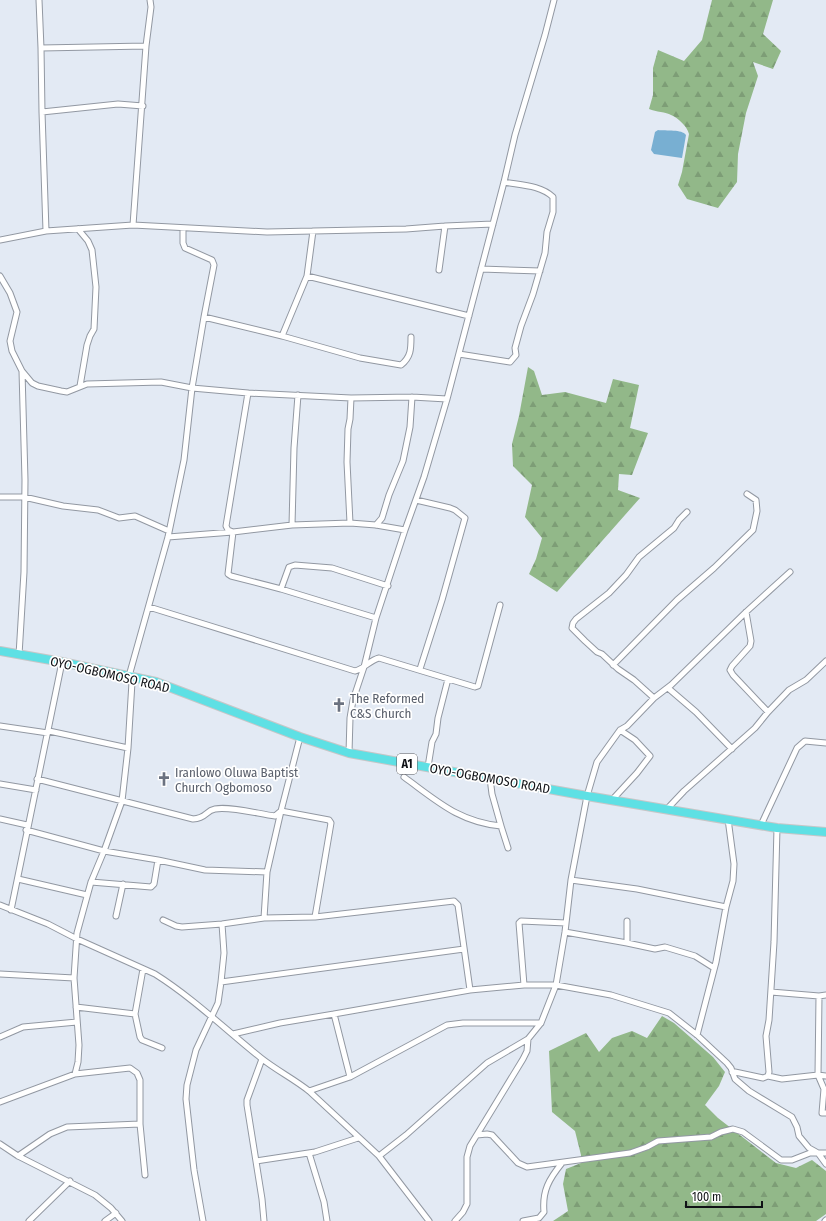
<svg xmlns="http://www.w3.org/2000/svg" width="826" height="1221" font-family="'Fira Sans Condensed',sans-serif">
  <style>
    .forest { fill: url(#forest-firs) }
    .water { fill: #78afd2 }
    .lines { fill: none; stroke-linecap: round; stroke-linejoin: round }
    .minor-casing { stroke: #9298a2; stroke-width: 7 }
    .trunk-casing { stroke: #c6c6c7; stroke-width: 10 }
    .minor { stroke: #fff; stroke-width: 5 }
    .trunk { stroke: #5ee0e4; stroke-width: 8 }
    .labels { text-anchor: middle; stroke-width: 3.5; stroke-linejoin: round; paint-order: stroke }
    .shield { fill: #fff; stroke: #58595c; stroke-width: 1 }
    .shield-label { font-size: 12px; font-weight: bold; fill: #101216 }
    .street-label { font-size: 13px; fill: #101216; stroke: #fff }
    .worship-label { font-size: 13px; fill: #5b616d; stroke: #fff; text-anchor: start }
  </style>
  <defs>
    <pattern id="forest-firs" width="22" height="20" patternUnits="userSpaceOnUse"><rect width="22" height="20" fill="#92b889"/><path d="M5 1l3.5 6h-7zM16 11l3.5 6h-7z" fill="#7d9d76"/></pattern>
  </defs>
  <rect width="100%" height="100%" fill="#e3eaf4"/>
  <path class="forest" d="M712 0H773L763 34 781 51 773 69 753 62 758 76 746 113 738 154 737 182 718 208 687 199 678 185 682 172 689 134C687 126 678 118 671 115 666 112 656 112 649 109L653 95V68L658 50 684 61 702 40Z
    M528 367 534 371 542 395 565 392 606 403 613 379 639 385 630 428 648 433 632 475 619 474 618 490 640 498 557 592 529 574 536 559 542 538 525 517 532 485 513 466 512 444 519 416Z
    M662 1016 674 1023 713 1057 725 1072 719 1086 705 1105 718 1118 776 1163 796 1168 812 1160 826 1171V1214L816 1221H553L568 1211 563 1184 566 1169 581 1163V1155L575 1131 552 1112 549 1051 586 1033 599 1052 612 1038 632 1031 647 1038Z"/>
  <path class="water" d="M658 130C666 131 682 129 686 135L682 158 654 154 651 150 655 132Z"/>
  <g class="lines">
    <defs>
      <path id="minor" d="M39 0 41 48 42 112 46 231
        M41 48 146 46
        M42 112 118 104 143 106
        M133 225 146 46 151 7 150 0
        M78 229 88 241 92 250 96 287 94 329 90 336 87 345 80 386
        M0 240 46 231 133 225 267 232 406 229 445 226 493 224
        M481 269 540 271
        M439 270 445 226
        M0 276 10 293 17 312 10 341 12 351 22 371 25 480 24 572 19 655
        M307 276 469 316
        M204 317 282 336 360 358 401 365C411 357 411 349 411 337
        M282 336 307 276 313 231
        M459 354 510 362 516 355 515 348 521 326 533 294 545 253 547 232 553 212V197C541 185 520 185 504 182
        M22 371 32 383 38 386 61 391 67 392 87 384 161 382 192 388 248 393 351 398 412 397 447 399
        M248 393 226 526 228 530 233 532 228 574 231 576 281 589 376 618
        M0 497H24L63 506 98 510 119 518 135 516 169 531
        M416 500 450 508 455 510 465 518 442 600 420 669
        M350 523 347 462 348 429 350 419 351 398
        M292 525 294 448 298 395
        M376 525 382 518 389 495 403 461 410 427 412 397
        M168 537 233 532 292 525 350 523 376 525 405 530
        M281 589 289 567 295 565 332 568 388 586
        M149 607 355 671C364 669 370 660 379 658L475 687 478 686 500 605
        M746 612 751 641 750 646 732 666 730 670 733 675 768 712
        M613 665 677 600 714 568 753 530 757 511 756 500 747 494
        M654 698 634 680 618 669 602 654 597 652 585 641 572 628 573 623 576 619 609 593 626 575 639 557 674 528 679 520 687 512
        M0 726 48 733 49 731 128 748
        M732 749 696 712 668 688 746 612 790 572
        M349 753 350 718 353 700 364 667 376 618 405 530 424 477 447 399 504 182 515 135 545 35 554 0
        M428 767 432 742 436 734 438 718 448 679
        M404 777C437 801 459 822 501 826L508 848
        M490 778 492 794 501 826
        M37 779 193 819C207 818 205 811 215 809 230 806 259 814 275 816L281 811 329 820 331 823 315 917
        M0 784 36 790
        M612 800 637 773 650 756 635 740 620 730
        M667 809 684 791 755 728 768 712 789 690 806 680 826 661
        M0 819 27 825
        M761 825 797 748 805 741 826 743
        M26 830 104 851 158 860 205 870 267 872
        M18 879 87 895
        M571 880 637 889 726 907
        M91 882 151 887 154 884 158 860
        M0 905 48 924 77 939 155 974C193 998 226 1030 261 1058 276 1070 294 1079 309 1091L379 1156 429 1221
        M11 910 62 662
        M116 916 123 884
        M264 918 267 872 281 811 300 737
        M163 920 176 926 182 927 222 924 264 918 315 917 454 901 458 905 470 990
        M565 932 627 943 655 949 665 947 695 956 714 968
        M627 943V921
        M143 969 135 1014 140 1037 142 1040 162 1048
        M0 974 74 978
        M221 982 464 949
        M524 985 519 923 521 921 566 923
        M771 992 819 996 826 995
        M819 996 818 1075 824 1089 822 1113H826
        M76 1007 135 1014
        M334 1014 350 1077
        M233 1034 280 1023 334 1014 470 990 524 985H556L611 995 669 1013 697 1035 727 1063 731 1068 735 1079 749 1091 792 1117 797 1127 799 1136 809 1148 818 1153 826 1164
        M697 1035 716 962 726 907 733 881 734 864 728 819
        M0 1037 23 1027 77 1022
        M262 1059 247 1100V1105L262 1199 264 1221
        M732 1072H735L763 1078 768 1076 769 1072 766 1036 769 1020 774 942 777 828
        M75 1074 78 1062 79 1045 74 978 77 933 91 882 104 851 122 801 128 748 132 682 129 676 168 537 184 460 192 388 204 317 214 265 212 260 185 248 183 243V228
        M768 1076 782 1079 818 1075 826 1076
        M309 1091 350 1077 447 1025 463 1023H541
        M0 1102 75 1074 130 1068 137 1073 140 1080V1124L145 1175
        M477 1135 487 1134 492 1135 518 1163 527 1167 630 1153 647 1147 658 1141 711 1137 721 1132 733 1129 743 1132 781 1160H792L810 1153H826
        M0 1144 18 1156 95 1195 111 1208 122 1221
        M309 1153 324 1202 327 1221
        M18 1156 50 1134 67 1127 140 1124
        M379 1156 406 1135 487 1063 528 1039 541 1023 556 985 565 932 571 880 587 796 597 762 620 730 627 726 654 698 671 685
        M256 1161 315 1152 358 1138
        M29 1221 70 1181
        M105 1221 116 1213
        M203 1221 194 1170 186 1099 187 1085 196 1050 218 1003 221 982 224 953 222 924
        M455 1221 463 1212 467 1204V1157L470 1146 523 1059 527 1051 528 1039
        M523 1221 539 1218 544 1212C542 1191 549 1179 562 1163
        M825 1221 826 1220"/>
      <path id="trunk" d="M0 651 62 662 156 682 300 737 349 753 587 796 777 828 826 832"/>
    </defs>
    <use href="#minor" class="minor-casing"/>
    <use href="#trunk" class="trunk-casing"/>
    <use href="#minor" class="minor"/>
    <use href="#trunk" class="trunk"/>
  </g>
  <defs>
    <symbol id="church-bare" viewBox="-9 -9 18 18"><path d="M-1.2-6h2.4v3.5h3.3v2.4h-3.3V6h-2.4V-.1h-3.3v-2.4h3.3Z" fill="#6b7280" stroke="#fff" stroke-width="2.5" paint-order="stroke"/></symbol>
  </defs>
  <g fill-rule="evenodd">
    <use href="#church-bare" x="329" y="695" width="20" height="20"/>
    <use href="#church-bare" x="154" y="769" width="20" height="20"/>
  </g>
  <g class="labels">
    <rect class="shield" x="397" y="754" width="20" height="20" rx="3"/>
    <g class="shield-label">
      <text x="407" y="768">A1</text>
    </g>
    <g class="street-label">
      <text transform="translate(110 674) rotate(13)" y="5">OYO-OGBOMOSO ROAD</text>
      <text transform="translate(490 778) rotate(10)" y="5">OYO-OGBOMOSO ROAD</text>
    </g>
    <g class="worship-label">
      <text x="350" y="703">The Reformed<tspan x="350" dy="15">C&amp;S Church</tspan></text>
      <text x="175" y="777">Iranlowo Oluwa Baptist<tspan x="175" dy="15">Church Ogbomoso</tspan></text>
    </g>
  </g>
  <path d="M686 1201v6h76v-6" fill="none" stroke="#101216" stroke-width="2"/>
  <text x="692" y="1201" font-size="12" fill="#101216" stroke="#ffffff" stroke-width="3" paint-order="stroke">100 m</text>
</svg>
